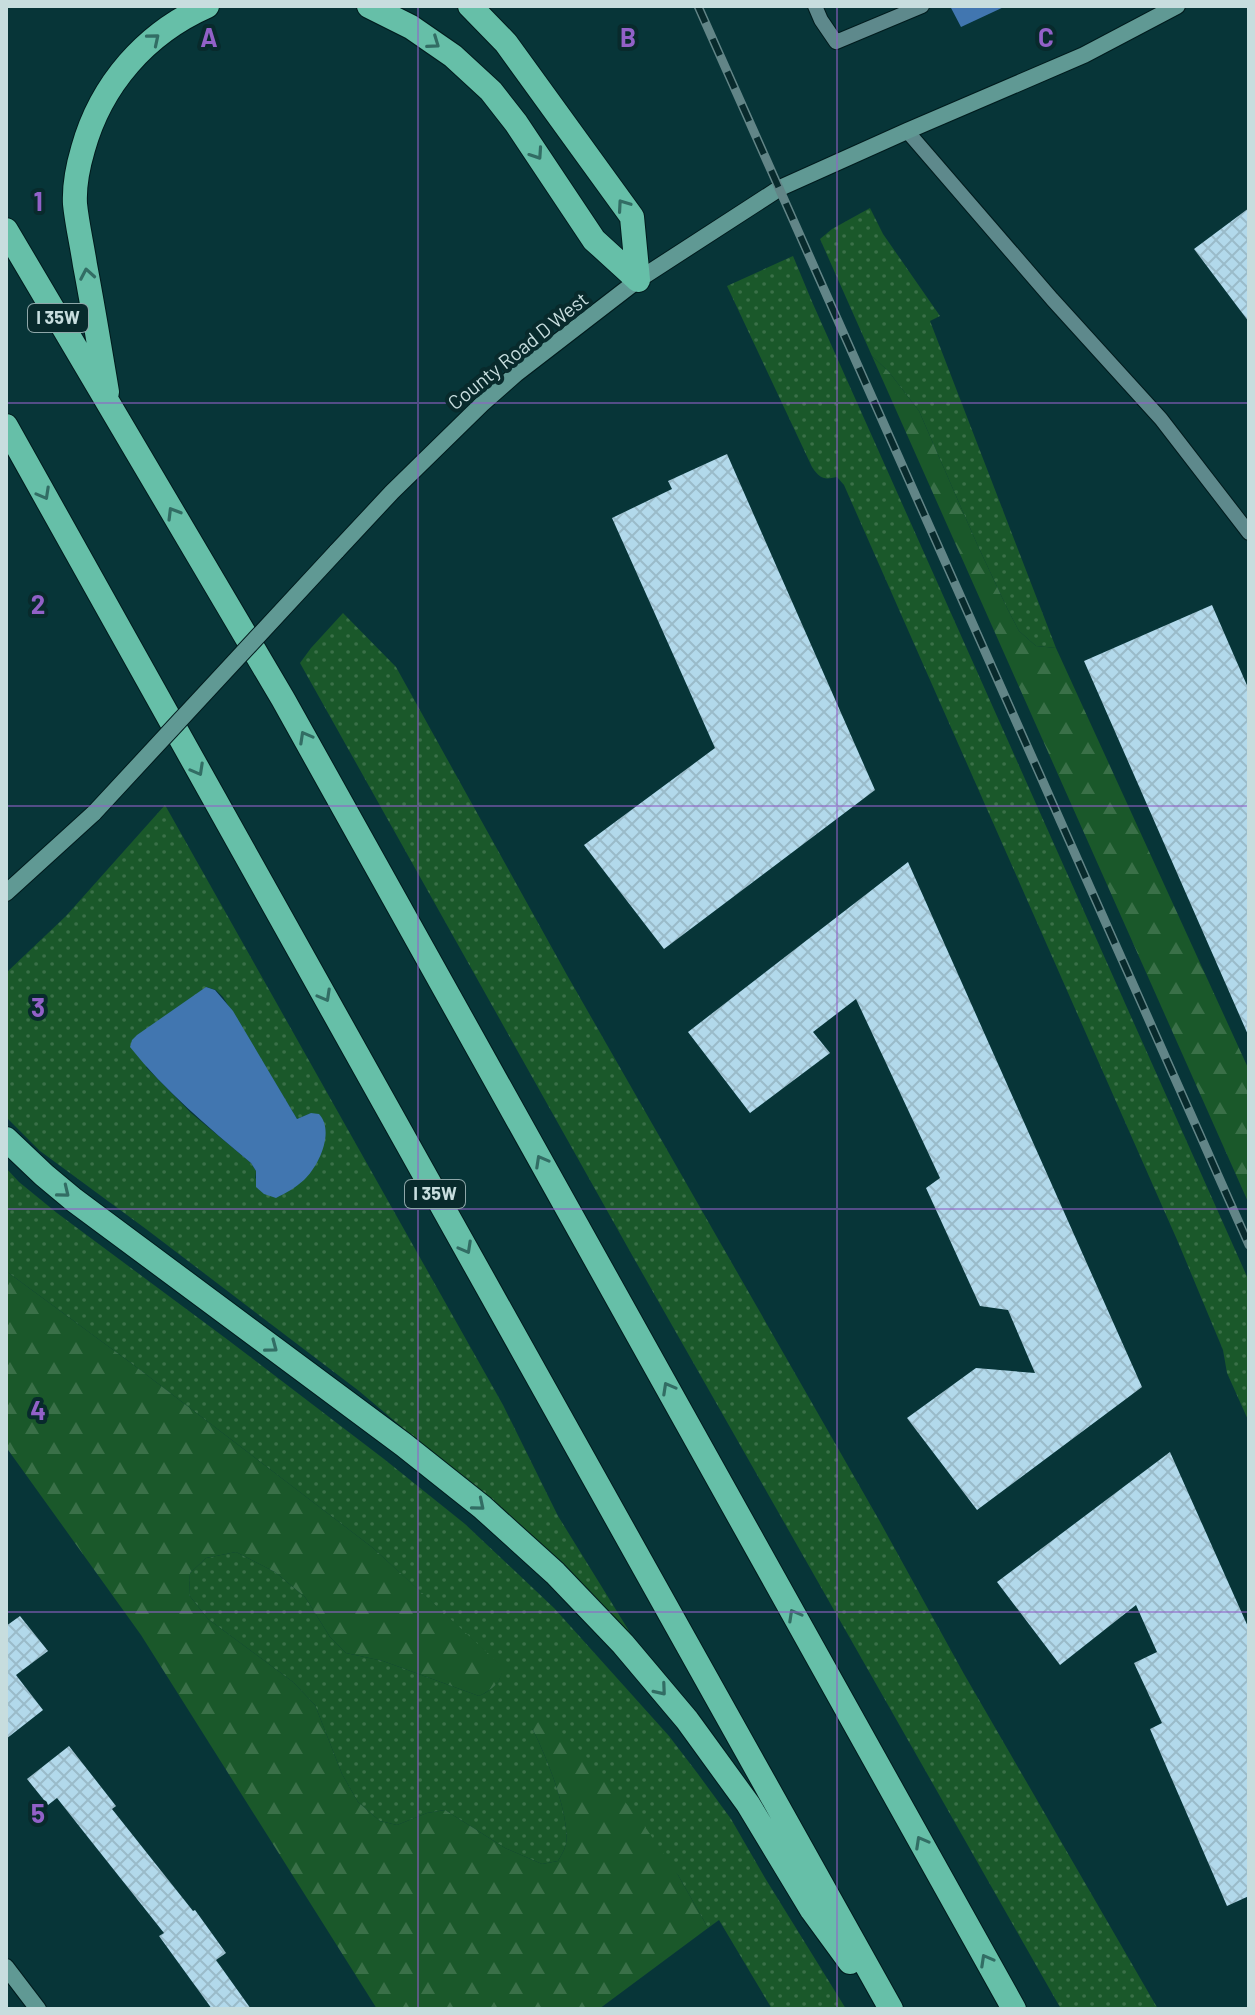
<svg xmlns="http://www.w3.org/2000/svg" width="1255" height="2015" font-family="Barlow,sans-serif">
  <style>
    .grass { fill: url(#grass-dots); fill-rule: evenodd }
    .forest { fill: url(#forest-firs) }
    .water { fill: #4176b0 }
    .building { fill: url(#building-cross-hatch) }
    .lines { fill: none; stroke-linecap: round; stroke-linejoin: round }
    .lane-casing { stroke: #001b1d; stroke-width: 16 }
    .secondary-casing { stroke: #001b1d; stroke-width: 18 }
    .highway-casing { stroke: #001b1d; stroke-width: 26 }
    .lane { stroke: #5e898c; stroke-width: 14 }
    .secondary { stroke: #609994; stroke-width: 16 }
    .highway { stroke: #66bfa8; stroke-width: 24 }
    .rail-casing { stroke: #628587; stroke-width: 9 }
    .rail { stroke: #082a2c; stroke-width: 6; stroke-dasharray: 18; stroke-linecap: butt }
    .secondary-bridge-casing { stroke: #001b1d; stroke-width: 18; stroke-linecap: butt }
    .secondary-bridge { stroke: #609994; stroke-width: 16 }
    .oneway { stroke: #326d64 }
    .grid { fill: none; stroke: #9261c8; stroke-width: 2; stroke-opacity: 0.55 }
    .labels { text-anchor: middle; stroke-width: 8; stroke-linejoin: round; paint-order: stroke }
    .shield { fill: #082a2c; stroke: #8ea7a9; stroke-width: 2 }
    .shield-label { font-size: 18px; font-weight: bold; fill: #c7ddde }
    .street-label { font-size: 20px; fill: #c7ddde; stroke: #082a2c }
    .grid-label { font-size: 26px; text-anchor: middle; font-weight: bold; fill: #9261c8; stroke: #082a2c; stroke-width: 8; stroke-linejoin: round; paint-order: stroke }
  </style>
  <defs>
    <pattern id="grass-dots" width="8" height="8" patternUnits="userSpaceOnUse" patternTransform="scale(2)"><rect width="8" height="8" fill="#1a582a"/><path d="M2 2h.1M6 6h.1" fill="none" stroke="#3a7048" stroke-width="1.8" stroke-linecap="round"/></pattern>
    <pattern id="forest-firs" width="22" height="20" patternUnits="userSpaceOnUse" patternTransform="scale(2)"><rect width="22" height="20" fill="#1a582a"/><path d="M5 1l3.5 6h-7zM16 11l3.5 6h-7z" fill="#3a7048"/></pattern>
    <pattern id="building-cross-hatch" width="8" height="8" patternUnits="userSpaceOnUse" patternTransform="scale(2)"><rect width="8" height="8" fill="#b2d9eb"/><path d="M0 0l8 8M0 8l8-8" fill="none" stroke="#9abbc9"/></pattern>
  </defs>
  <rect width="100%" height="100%" fill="#073538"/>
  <path class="grass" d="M870 208 883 234 940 316 930 321 1056 648 1036 646 1019 631 1008 610 977 544 919 411 889 372 872 356 820 239 832 229Z
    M793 256 813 304 1249 1281V1422L1227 1373 1223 1350 1178 1242 844 485 837 477C824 480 820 479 812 467L727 286Z
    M343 613 396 667 567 975 879 1520 964 1674 1158 2009H1061L632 1255 300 663 311 648Z
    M165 805 503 1405 558 1516 634 1639 468 1483 359 1391 146 1229 40 1151 6 1117V973L66 916ZM206 987 216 990 223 997 297 1119 312 1113 255 1179 256 1171 251 1163 191 1113 146 1067Z
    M6 1168 19 1182 57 1213 228 1340 384 1459 465 1524 554 1608 669 1736 698 1774 731 1819 765 1878 846 2009H772L719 1920 708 1928 678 1875 532 1728C546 1755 570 1814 566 1844 565 1849 561 1856 558 1861L542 1864 505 1848 445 1810 427 1813 397 1825 380 1821 358 1802 342 1774 315 1705 293 1682 208 1619 189 1595 190 1573 206 1558 236 1552 275 1572 305 1597 330 1637 346 1653 383 1661 479 1696C492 1690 502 1682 502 1667L373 1548 135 1366 6 1271Z"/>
  <path class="forest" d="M872 356 889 372 919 411 977 544 1008 610 1019 631 1036 646 1056 648 1249 1070V1204Z
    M6 1271 135 1366 373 1548 503 1667C502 1682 492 1690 479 1696L383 1661 346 1653 330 1637 305 1597 275 1572 236 1552 206 1558 190 1573 189 1595 208 1619 293 1682 315 1705 342 1774 358 1802 380 1821 397 1825 427 1813 445 1810 505 1848 542 1864 558 1861C561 1856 565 1849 566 1844 570 1814 546 1755 532 1728L540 1720 554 1725 583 1753 639 1818 678 1875 708 1928 599 2009H377L141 1635 6 1447Z"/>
  <path class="water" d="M950 6H1006L961 27Z
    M206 987 215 990 233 1011 297 1119 311 1113 319 1114C335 1131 319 1166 304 1180 295 1188 286 1193 276 1198L264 1194 256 1187V1171L251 1163C208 1127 165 1091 130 1047L132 1040 137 1035Z"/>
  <path class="building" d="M1249 208V322L1194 249Z
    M727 454 875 790 664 949 584 845 715 748 612 518 672 489 668 481Z
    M1212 605 1249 690V1037L1084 661Z
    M908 862 1142 1387 977 1510 907 1418 976 1368 1035 1373 1008 1310 980 1306 926 1188 940 1178 856 999 813 1032 830 1053 750 1113 688 1032Z
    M1170 1452 1249 1629V1896L1227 1906 1150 1729 1162 1723 1134 1663 1157 1652 1136 1605 1060 1665 997 1582Z
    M20 1616 48 1651 16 1675 43 1710 6 1739V1626Z
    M69 1746 116 1806 112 1809 193 1911 195 1910 226 1953 216 1960 251 2009H212L159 1936 164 1933 83 1831 57 1798 48 1805 27 1779Z"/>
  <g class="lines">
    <defs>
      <path id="lane" d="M815 6 821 20 836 42 922 6
        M907 131 1052 299 1161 419 1249 533"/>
      <path id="secondary" d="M336 552 392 492 482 404 516 374 638 280 780 188 907 131 1084 55 1177 6
        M6 893 94 813
        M6 1967 38 2009"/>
      <path id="highway" d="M369 6 411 27 453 56 491 91 516 123 594 240 638 280
        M470 6 506 43 632 217 638 280
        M6 230 283 699 1014 2009
        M107 392C100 350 93 307 85 265 82 245 77 224 75 204 74 186 78 166 83 149 101 84 146 33 207 6
        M6 426 891 2009
        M6 1139 44 1175 74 1200 404 1445 482 1507 555 1573 623 1644 687 1720 748 1804 812 1910 850 1962"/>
    </defs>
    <use href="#lane" class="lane-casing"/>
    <use href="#secondary" class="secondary-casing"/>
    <use href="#highway" class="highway-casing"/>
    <use href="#lane" class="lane"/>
    <use href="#secondary" class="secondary"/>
    <use href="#highway" class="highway"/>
    <defs>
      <path id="rail" d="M698 6 1249 1245"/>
    </defs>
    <use href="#rail" class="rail-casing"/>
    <use href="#rail" class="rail"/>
    <defs>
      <path id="secondary-bridge" d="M94 813 336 552"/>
    </defs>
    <use href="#secondary-bridge" class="secondary-bridge-casing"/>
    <use href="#secondary-bridge" class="secondary-bridge"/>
  </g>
  <defs><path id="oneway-chevron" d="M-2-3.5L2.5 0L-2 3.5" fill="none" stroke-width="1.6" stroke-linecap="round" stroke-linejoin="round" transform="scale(2)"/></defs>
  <g class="oneway">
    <use href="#oneway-chevron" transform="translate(154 39) rotate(-40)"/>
    <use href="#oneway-chevron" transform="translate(434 43) rotate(35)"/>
    <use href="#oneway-chevron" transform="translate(537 154) rotate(56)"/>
    <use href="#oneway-chevron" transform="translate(623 205) rotate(-125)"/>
    <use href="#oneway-chevron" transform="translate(87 274) rotate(-100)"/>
    <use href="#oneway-chevron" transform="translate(44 494) rotate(61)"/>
    <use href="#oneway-chevron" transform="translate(173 513) rotate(-121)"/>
    <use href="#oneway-chevron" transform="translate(305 737) rotate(-119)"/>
    <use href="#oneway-chevron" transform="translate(198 770) rotate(61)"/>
    <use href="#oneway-chevron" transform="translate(325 996) rotate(61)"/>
    <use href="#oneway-chevron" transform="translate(541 1161) rotate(-119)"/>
    <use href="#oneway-chevron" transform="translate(64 1192) rotate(39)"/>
    <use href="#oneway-chevron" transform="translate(466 1248) rotate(61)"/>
    <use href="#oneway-chevron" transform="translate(272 1347) rotate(37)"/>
    <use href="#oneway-chevron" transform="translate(668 1388) rotate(-119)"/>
    <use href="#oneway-chevron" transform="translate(479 1505) rotate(40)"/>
    <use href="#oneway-chevron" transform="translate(794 1615) rotate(-119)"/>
    <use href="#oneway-chevron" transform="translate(661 1690) rotate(50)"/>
    <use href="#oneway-chevron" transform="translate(921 1842) rotate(-119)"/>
    <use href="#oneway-chevron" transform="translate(986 1960) rotate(-119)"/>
  </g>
  <path class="grid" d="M418 6V2009M837 6V2009M6 403H1249M6 806H1249M6 1209H1249M6 1612H1249"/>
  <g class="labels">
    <g class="shield">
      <rect x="28" y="304" width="60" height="28" rx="6"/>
      <rect x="405" y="1180" width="60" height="28" rx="6"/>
    </g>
    <g class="shield-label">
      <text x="58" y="324">I 35W</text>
      <text x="435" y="1200">I 35W</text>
    </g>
    <g class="street-label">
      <text transform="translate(518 351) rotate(-39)" y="7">County Road D West</text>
    </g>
  </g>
  <g class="grid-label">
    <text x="209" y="47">A</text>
    <text x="628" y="47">B</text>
    <text x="1046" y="47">C</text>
    <text x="38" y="211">1</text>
    <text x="38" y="614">2</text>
    <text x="38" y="1017">3</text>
    <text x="38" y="1420">4</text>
    <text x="38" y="1823">5</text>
  </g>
  <rect width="1255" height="2015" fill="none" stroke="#c7ddde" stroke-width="16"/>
</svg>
